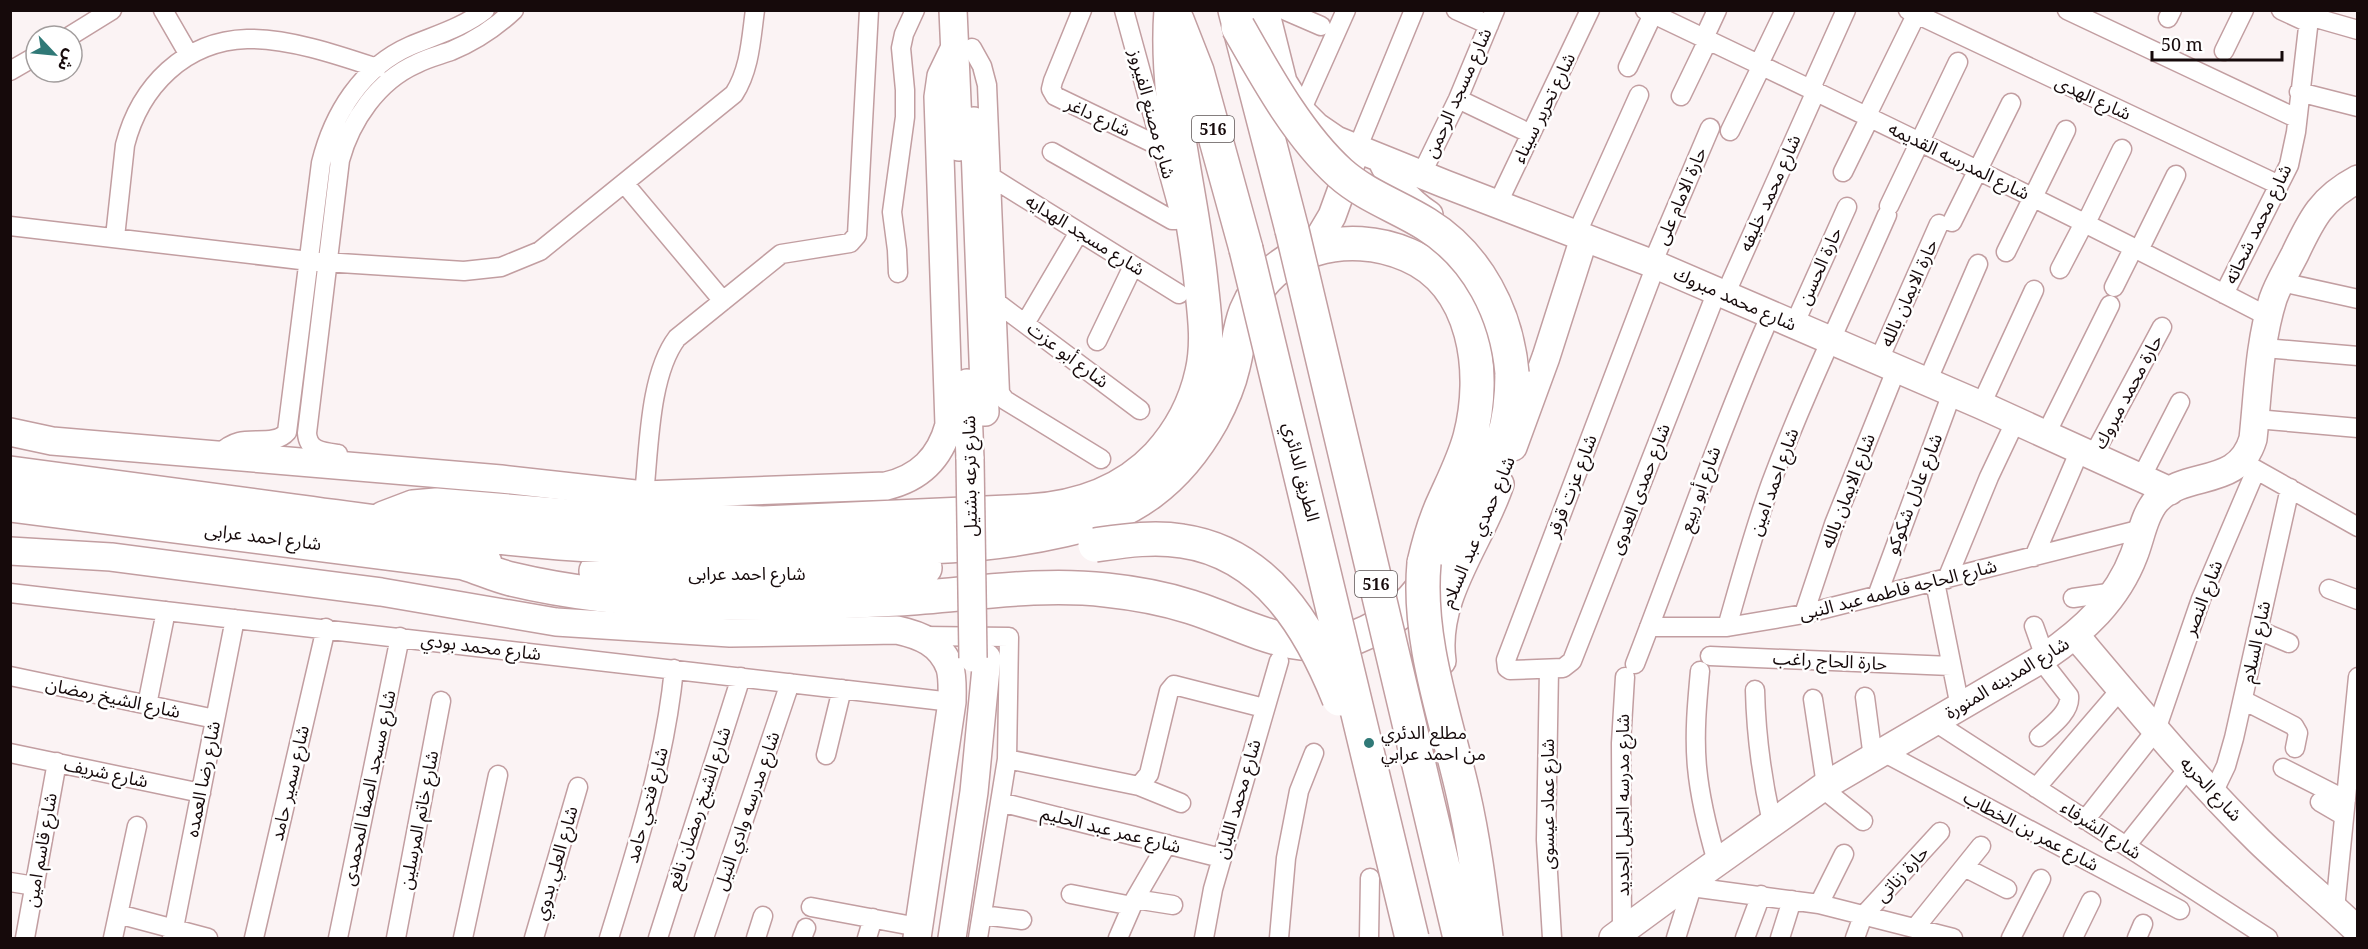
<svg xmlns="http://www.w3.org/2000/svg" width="2368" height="949" font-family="'Noto Serif','Noto Sans Arabic',serif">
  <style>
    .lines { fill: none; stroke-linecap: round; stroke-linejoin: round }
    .street-casing { stroke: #c29ea1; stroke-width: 21 }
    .secondary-casing { stroke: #c29ea1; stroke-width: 30 }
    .highway-casing { stroke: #c29ea1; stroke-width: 36 }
    .street { stroke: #fff; stroke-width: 18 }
    .secondary { stroke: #fff; stroke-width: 27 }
    .highway { stroke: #fff; stroke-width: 33 }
    .secondary-bridge-casing { stroke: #c29ea1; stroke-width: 30; stroke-linecap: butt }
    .highway-bridge-casing { stroke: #c29ea1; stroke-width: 36; stroke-linecap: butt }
    .secondary-bridge { stroke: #fff; stroke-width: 27 }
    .highway-bridge { stroke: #fff; stroke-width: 33 }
    .poi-dot { fill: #307977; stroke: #fff; stroke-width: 2 }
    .labels { text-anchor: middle; stroke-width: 5; stroke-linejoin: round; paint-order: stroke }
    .shield { fill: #fff; stroke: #5c5454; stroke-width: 1.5 }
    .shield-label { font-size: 16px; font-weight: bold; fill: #160a0b }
    .street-label { font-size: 18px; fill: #160a0b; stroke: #fff }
    .poi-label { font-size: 18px; fill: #160a0b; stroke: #fff; text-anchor: start }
  </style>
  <rect width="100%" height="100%" fill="#fbf3f4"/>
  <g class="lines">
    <defs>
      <path id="street" d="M163 10 189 55
        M1082 10 1053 81 1051 89 1055 96 1161 147
        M1284 10 1321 26
        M1456 10 1489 25
        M1645 10C1855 110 2063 210 2269 317
        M1908 10 2279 185
        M2067 10 2296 118
        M2281 10 2309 23
        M2309 16 2358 30
        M2168 18 2172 10
        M70 36 112 10
        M1704 38 1717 10
        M972 48 982 66 987 85 1000 393 1005 400 1101 459
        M2224 51 2244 10
        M1759 64 1785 10
        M1628 67 1653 14
        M10 71 36 56
        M1811 88 1846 10
        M2299 92 2358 107
        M1681 96 1708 40
        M1458 99 1531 134
        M1301 111 1346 10
        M1867 115 1916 15
        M1730 131 1762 65
        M1357 149 1414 10
        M1052 152 1172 220H1176L1179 211 1124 10
        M1843 172 1870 117
        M1421 175 1458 99 1495 10
        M991 177 1179 294
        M624 183 723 301
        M1497 205 1590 10
        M1889 206 1958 62
        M1952 222 2011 103
        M2086 223 2122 149
        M10 226 309 261 464 271 501 267 540 251 734 94C750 69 751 39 755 10
        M1576 235 1639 95
        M115 237 125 145C140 86 185 41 247 39 288 38 338 55 377 68
        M2139 250 2176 175
        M2006 252 2066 130
        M1652 264 1710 128
        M1656 265 1506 660 1507 668 1510 670 1563 668 1572 661 1717 291
        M2060 269 2084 223
        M898 273 897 250 892 212 905 117V90L901 48 904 34 915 10
        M2281 282 2358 299
        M2114 287 2134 247
        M2224 294 2289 165 2296 132 2310 10
        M1725 295 1816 91
        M996 302 1140 410
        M1026 322 1079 232
        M1794 325 1847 207
        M1097 341 1133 266
        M2264 348 2358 356
        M1878 362 1939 224
        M1927 382 1978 264
        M1981 405 2034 290
        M2256 419 2358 428
        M2046 434 2110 305
        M338 454C323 452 308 451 307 433L340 160C351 120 378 81 416 64 427 58 440 55 451 51 473 42 496 27 514 10
        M218 455C224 449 231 444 239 442 254 438 276 445 287 432L321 163C333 114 362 67 410 46 436 35 462 28 485 10
        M2093 456 2162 327
        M2246 464 2358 527
        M2141 478 2180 402
        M644 495C649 449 649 375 677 338L781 254 850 243 857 235 869 10
        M2034 557 2080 450
        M1947 579 1989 477 2016 420
        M1935 582 1960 707
        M2329 589 2358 600
        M10 593 952 702
        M1877 596 1952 393
        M2073 598 2115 592
        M1804 614 1834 524 1896 370
        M2034 626 2045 657
        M1649 627H1727L1804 614 2142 529
        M1727 627C1741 578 1754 530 1771 483 1805 392 1848 304 1887 215
        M2258 630 2289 643
        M922 636 1009 637 1007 759 978 938
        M1710 656 1951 666
        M1635 664C1680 548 1720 430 1770 316
        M1549 669 1546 840 1552 938
        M1700 671C1697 703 1694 735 1697 767 1700 800 1708 831 1717 862
        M10 676 215 719
        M1755 690C1756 736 1762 779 1772 823
        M1865 697 1873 758
        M1813 699 1826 785
        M2243 700 2294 726 2298 733 2295 748
        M147 705 166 611
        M1935 722 2268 938
        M2039 737C2050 727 2071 712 2069 696L2041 660
        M1883 752 2180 910
        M10 753 201 793
        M826 755 842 689
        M1007 759 1139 786 1149 774 1169 691 1174 685 1264 708
        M2283 768 2346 800
        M1139 786 1181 803
        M1822 788 1863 821
        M2036 788 2121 689
        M2213 793 2226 766 2234 738 2290 488
        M1000 802 1221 858
        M2320 802 2344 816
        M2085 820 2156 730 2201 599 2256 470
        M2126 846 2189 767
        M1964 867 2007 889
        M10 882 35 886
        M1684 886 1819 904 1953 938
        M1071 894 1132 906
        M1135 899 1173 905
        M1819 904 1844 854
        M811 907 918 927
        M2335 909 2358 677
        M118 914 208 938
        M982 915 1022 920
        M1915 928 1981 846
        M1622 933 1621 743 1625 677
        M25 938 57 762
        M113 938 137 826
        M172 938 235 619
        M254 938 326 628
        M338 938 400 637
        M396 938 441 701
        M463 938 498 775
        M534 938 578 787
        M609 938C636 850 665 762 674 669
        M658 938 741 677
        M704 938 790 683
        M756 938 763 916
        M802 938 806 928
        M867 938 873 918
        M1118 938 1135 899 1167 844
        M1204 938 1213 889 1279 661
        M1279 938 1286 858 1299 791 1314 753
        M1369 938 1370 878
        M1676 938 1692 887
        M1745 938 1761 895
        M1780 938 1792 900
        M1855 938 1863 916 1940 832
        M2011 938 2041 879
        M2073 938 2091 901
        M2137 938 2143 924"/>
      <path id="secondary" d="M953 10 959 147
        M1265 10 1283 82 1301 111 1317 127 1336 140 1445 184 1656 265 1981 405 2170 491
        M974 121 985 412
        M1381 159C1392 183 1407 200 1429 215
        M1313 248 1332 216 1352 161
        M967 383 970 459
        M10 432 52 441 501 479 644 495 886 486C920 478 940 458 949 425L938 97 941 76 955 47
        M1513 447 1546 357 1584 238
        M10 551 111 557 381 592 556 622 730 633 897 630C920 635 941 643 950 668 953 678 952 692 952 702L917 938
        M2076 636C2135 706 2194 777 2259 841 2291 872 2326 900 2358 931
        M1442 661C1433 597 1481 542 1500 484
        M952 938 974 792 987 658
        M1613 938 1684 886 1826 785 2045 657C2084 630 2117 600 2134 555 2141 537 2144 515 2157 500 2187 469 2238 489 2253 439 2258 393 2259 343 2273 299 2278 284 2288 268 2295 254 2312 218 2322 198 2358 179"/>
      <path id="highway" d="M1235 10 1292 230
        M1177 20 1197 71 1246 249
        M10 473C105 486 200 499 294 511 383 523 471 536 560 543 643 549 725 550 808 549 896 548 978 550 1064 530 1132 515 1178 481 1212 420 1221 403 1229 385 1233 367 1238 348 1239 329 1246 311 1272 247 1348 229 1408 255 1476 284 1487 373 1470 437 1464 459 1454 479 1445 499 1435 520 1429 541 1424 563
        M10 505 464 563H485
        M384 518 413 507 436 505 568 516 763 523 1028 511C1078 508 1123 493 1158 456 1180 432 1195 404 1202 372 1209 342 1204 311 1201 282 1192 191 1164 102 1171 10
        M464 563C480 568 495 575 511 579 632 608 774 606 898 599 967 595 1037 582 1106 590 1135 593 1163 598 1191 607 1245 624 1297 659 1356 637 1371 631 1386 623 1399 613 1435 582 1490 485 1503 440 1510 418 1512 396 1512 373
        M596 571C705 580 816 576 925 568"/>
    </defs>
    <use href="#street" class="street-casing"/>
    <use href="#secondary" class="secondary-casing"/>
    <use href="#highway" class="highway-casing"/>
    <use href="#street" class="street"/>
    <use href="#secondary" class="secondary"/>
    <use href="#highway" class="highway"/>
    <defs>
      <path id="secondary-bridge" d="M970 459 973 658"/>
      <path id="highway-bridge" d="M1238 27C1266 76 1298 135 1340 173 1366 196 1397 206 1426 224 1478 256 1507 314 1512 373
        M1292 230 1460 938
        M1246 249 1412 938
        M1095 545C1123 541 1153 536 1182 541 1266 553 1310 627 1339 699
        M1424 563C1417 641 1446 718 1463 793 1474 841 1480 890 1486 938"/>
    </defs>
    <use href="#secondary-bridge" class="secondary-bridge-casing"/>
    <use href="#highway-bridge" class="highway-bridge-casing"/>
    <use href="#secondary-bridge" class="secondary-bridge"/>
    <use href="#highway-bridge" class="highway-bridge"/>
  </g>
  <circle class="poi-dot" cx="1369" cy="743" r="6"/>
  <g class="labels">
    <g class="shield">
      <rect x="1192" y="116" width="42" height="26" rx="4.5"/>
      <rect x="1355" y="571" width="42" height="26" rx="4.5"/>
    </g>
    <g class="shield-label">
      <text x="1213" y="135">516</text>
      <text x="1376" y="590">516</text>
    </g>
    <g class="street-label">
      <text transform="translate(1458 93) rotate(-66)" y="6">شارع مسجد الرحمن</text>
      <text transform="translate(2093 98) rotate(25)" y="6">شارع الهدى</text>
      <text transform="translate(1544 108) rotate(-64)" y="6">شارع تحرير سيناء</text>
      <text transform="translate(1152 114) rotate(75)" y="6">شارع مصنع الفيروز</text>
      <text transform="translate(1098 117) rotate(25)" y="6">شارع داغر</text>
      <text transform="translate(1959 161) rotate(26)" y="6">شارع المدرسه القديمه</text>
      <text transform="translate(1770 193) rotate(-66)" y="6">شارع محمد خليفه</text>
      <text transform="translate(1681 196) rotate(-67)" y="6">حارة الامام على</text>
      <text transform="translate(2258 224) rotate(-64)" y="6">شارع محمد شحاته</text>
      <text transform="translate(1085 235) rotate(32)" y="6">شارع مسجد الهدايه</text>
      <text transform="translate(1820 266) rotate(-66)" y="6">حارة الحسن</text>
      <text transform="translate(1909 293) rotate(-66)" y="6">حارة الايمان بالله</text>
      <text transform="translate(1735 299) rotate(24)" y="6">شارع محمد مبروك</text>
      <text transform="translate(1068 355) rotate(37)" y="6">شارع أبو عزت</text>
      <text transform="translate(2128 392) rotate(-62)" y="6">حارة محمد مبروك</text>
      <text transform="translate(1301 472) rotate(76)" y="6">الطريق الدائري</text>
      <text transform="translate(970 476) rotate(-91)" y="6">شارع ترعه بشتيل</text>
      <text transform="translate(1774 482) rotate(-70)" y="6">شارع احمد امين</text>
      <text transform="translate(1572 486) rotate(-69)" y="6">شارع عزت قرقر</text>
      <text transform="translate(1640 489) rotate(-69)" y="6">شارع حمدى العدوى</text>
      <text transform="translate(1700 489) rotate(-70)" y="6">شارع أبو ربيع</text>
      <text transform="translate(1848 491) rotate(-69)" y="6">شارع الايمان بالله</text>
      <text transform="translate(1914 494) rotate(-69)" y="6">شارع عادل شكوكو</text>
      <text transform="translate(1478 532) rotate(-67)" y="6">شارع حمدي عبد السلام</text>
      <text transform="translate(263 537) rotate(7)" y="6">شارع احمد عرابى</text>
      <text x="747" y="580">شارع احمد عرابى</text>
      <text transform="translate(1898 590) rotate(-14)" y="6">شارع الحاجه فاطمه عبد النبى</text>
      <text transform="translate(2203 598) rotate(-69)" y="6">شارع النصر</text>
      <text transform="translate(2256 642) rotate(-78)" y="6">شارع السلام</text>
      <text transform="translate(481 647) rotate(7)" y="6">شارع محمد بودي</text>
      <text transform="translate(1830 661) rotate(3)" y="6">حارة الحاج راغب</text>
      <text transform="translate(2007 678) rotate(-31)" y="6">شارع المدينه المنورة</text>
      <text transform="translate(113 698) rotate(12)" y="6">شارع الشيخ رمضان</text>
      <text transform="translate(106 773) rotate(12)" y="6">شارع شريف</text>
      <text transform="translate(203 779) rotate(-79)" y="6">شارع رضا العمده</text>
      <text transform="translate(290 783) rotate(-77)" y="6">شارع سمير حامد</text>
      <text transform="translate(369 788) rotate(-78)" y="6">شارع مسجد الصفا المحمدى</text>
      <text transform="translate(2211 789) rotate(47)" y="6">شارع الحريه</text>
      <text transform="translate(1238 799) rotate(-74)" y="6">شارع محمد اللبان</text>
      <text transform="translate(1548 804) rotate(-90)" y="6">شارع عماد عيسوى</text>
      <text transform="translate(647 805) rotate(-75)" y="6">شارع فتحي حامد</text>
      <text transform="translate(1623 805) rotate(-90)" y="6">شارع مدرسه الجيل الجديد</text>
      <text transform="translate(699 808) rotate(-72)" y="6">شارع الشيخ رمضان نافع</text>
      <text transform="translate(747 811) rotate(-71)" y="6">شارع مدرسه وادي النيل</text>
      <text transform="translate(419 820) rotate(-79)" y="6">شارع خاتم المرسلين</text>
      <text transform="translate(1111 830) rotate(14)" y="6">شارع عمر عبد الحليم</text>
      <text transform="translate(2101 830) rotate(33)" y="6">شارع الشرفاء</text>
      <text transform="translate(2031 831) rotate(28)" y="6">شارع عمر بن الخطاب</text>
      <text transform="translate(41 850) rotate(-80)" y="6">شارع قاسم امين</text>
      <text transform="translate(556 863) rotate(-74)" y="6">شارع العلي بدوي</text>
      <text transform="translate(1902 874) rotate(-47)" y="6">حارة زناتى</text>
    </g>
    <g class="poi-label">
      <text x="1381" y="739">مطلع الدئري<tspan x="1381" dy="21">من احمد عرابي</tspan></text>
    </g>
  </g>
  <rect width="2368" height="949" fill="none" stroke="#160a0b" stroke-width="24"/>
  <g transform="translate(54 54) rotate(116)"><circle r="28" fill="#ffffff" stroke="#a29d9d" stroke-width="1.5"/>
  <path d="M0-4.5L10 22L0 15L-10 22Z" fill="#307977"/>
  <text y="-9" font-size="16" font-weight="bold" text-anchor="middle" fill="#160a0b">ش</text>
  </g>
  <path d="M2152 51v9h130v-9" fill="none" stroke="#160a0b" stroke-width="3"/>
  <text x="2161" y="51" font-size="18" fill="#160a0b" stroke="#ffffff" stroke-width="4.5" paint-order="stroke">50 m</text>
</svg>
